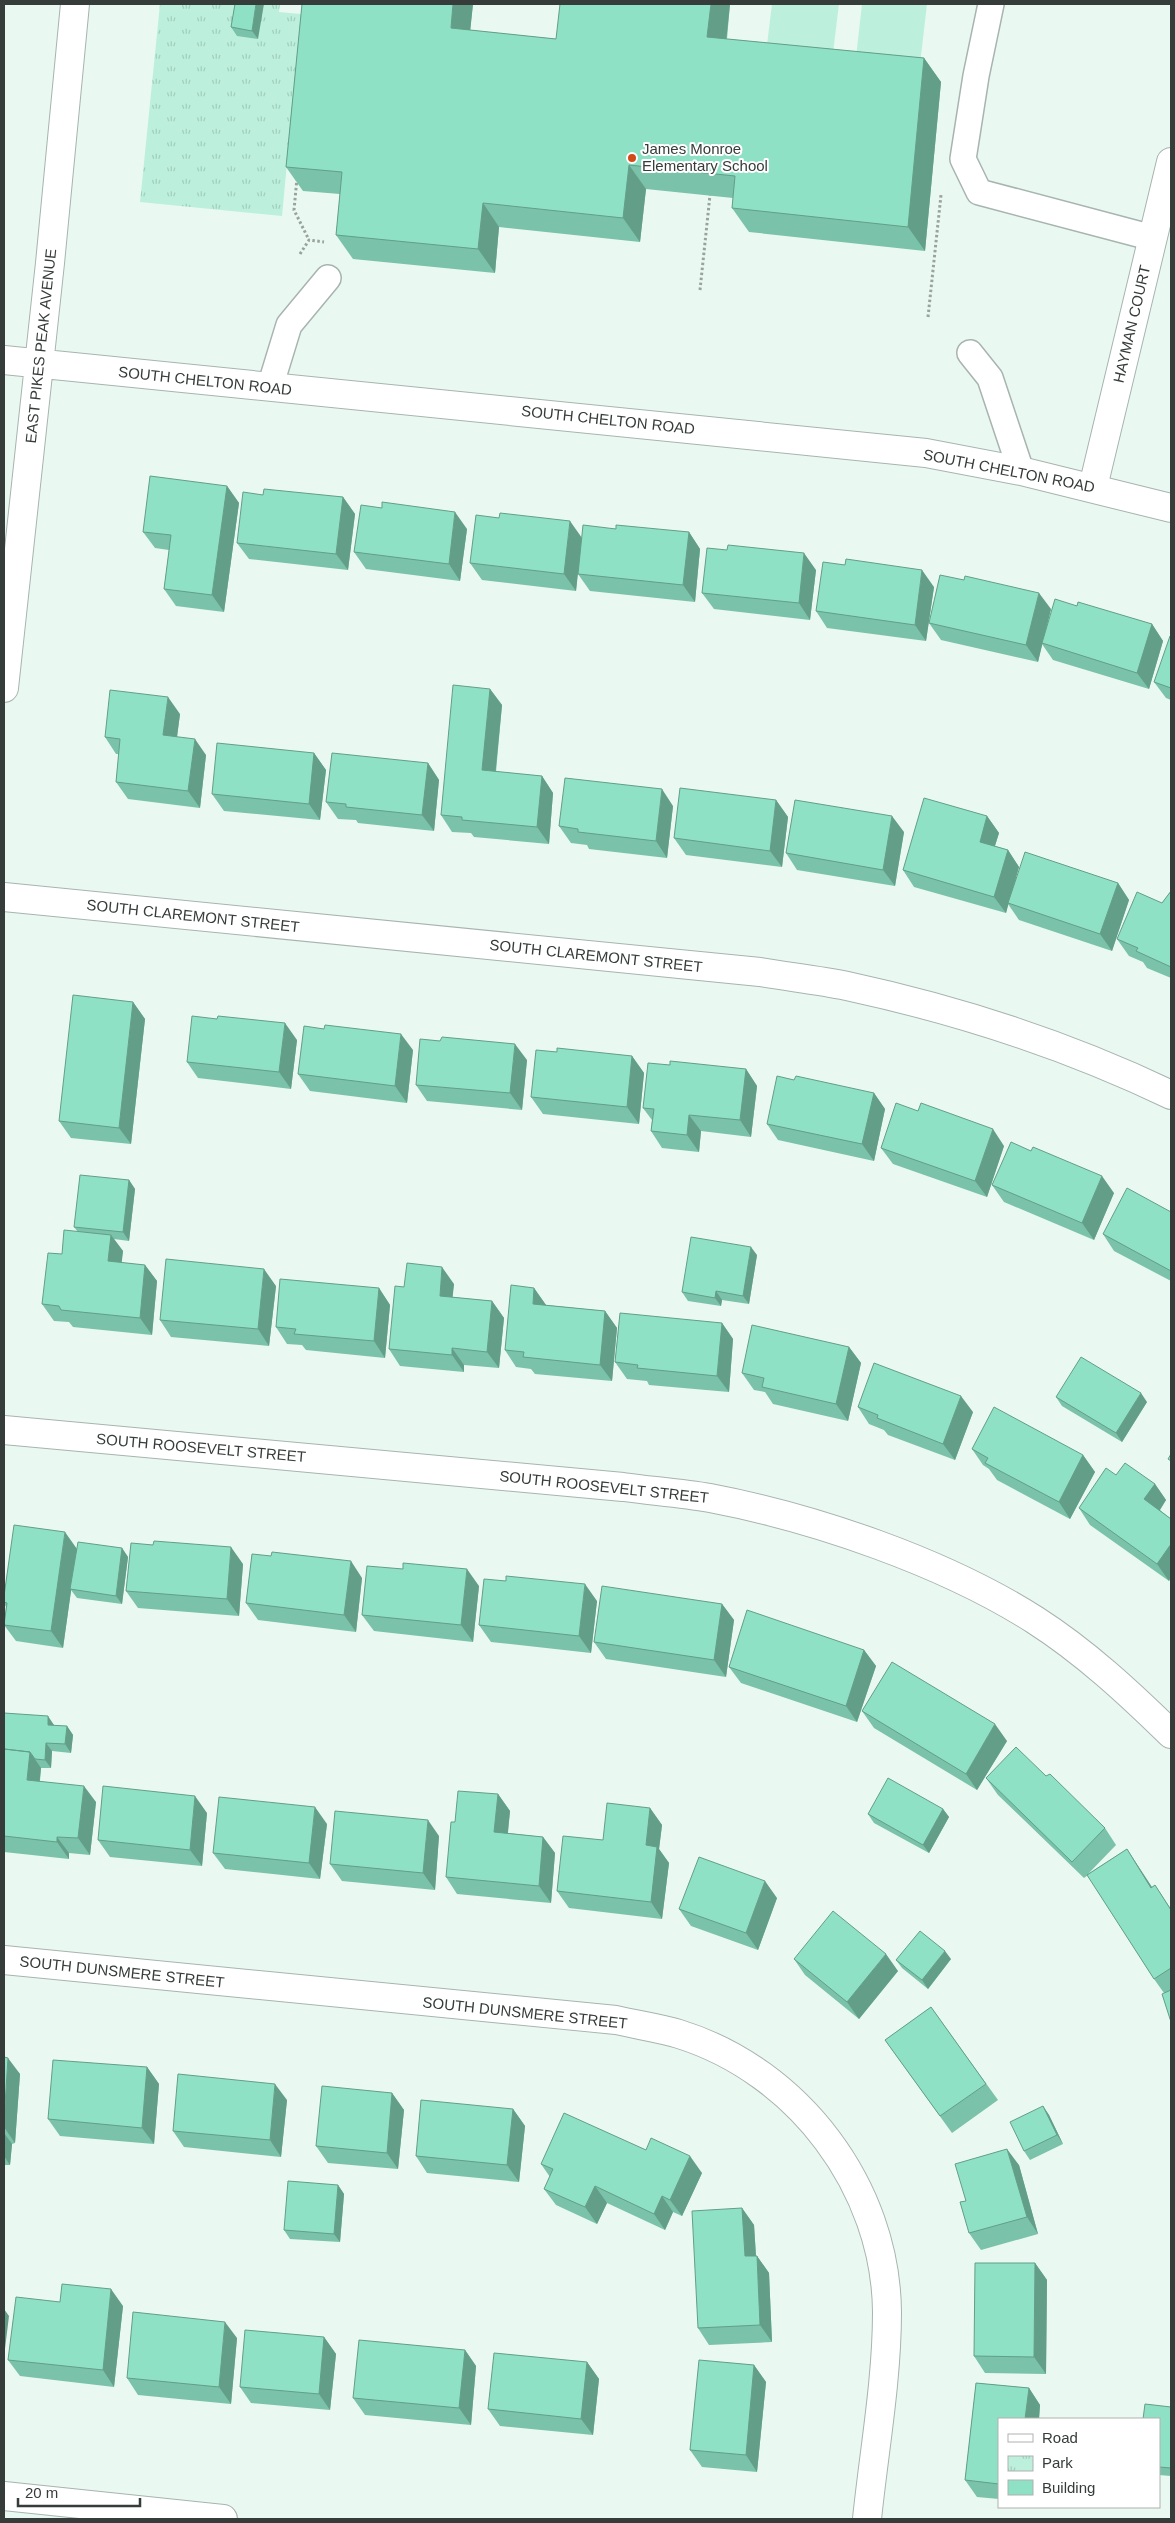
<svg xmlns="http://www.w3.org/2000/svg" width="1175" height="2523" font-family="Arial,sans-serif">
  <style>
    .park { fill: url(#park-tufts) }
    .pitch { fill: #bcf0dc }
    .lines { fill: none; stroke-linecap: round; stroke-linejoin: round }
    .service-casing { stroke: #a7b4af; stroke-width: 28 }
    .minor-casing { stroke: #a7b4af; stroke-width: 30 }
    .secondary-casing { stroke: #a7b4af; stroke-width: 30 }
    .path { stroke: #99a39e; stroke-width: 3; stroke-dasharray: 2.5 2.5; stroke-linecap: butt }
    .service { stroke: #fff; stroke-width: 25 }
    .minor { stroke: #fff; stroke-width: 28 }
    .secondary { stroke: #fff; stroke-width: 28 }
    .wall { fill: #7ac2a9 }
    .shaded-wall { fill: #639e89 }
    .building { fill: #8ee1c4; stroke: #639e89 }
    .poi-dot { fill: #d14a18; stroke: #fff; stroke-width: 2 }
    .labels { text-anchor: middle; stroke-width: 4; stroke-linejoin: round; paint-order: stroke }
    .poi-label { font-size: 15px; fill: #363c39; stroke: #fff; text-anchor: start }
    .street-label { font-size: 15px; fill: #363c39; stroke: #fff }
  </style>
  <defs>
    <pattern id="park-tufts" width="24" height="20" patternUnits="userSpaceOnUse" patternTransform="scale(1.25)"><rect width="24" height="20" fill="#bcf0dc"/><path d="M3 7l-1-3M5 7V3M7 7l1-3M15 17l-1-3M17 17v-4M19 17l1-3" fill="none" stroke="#a2cfbe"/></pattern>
  </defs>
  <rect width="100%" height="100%" fill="#eaf8f2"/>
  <path class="park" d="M160 4H280L279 12 301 14 282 216 140 202Z"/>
  <path class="pitch" d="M772 4H839L832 61 766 53Z
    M862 4H927L919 73 855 66Z"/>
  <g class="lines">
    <defs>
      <path id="service" d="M991 4 976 76 963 159 979 192 1153 238
        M970 353 990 378 1021 471
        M270 387 289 325 328 278"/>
      <path id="minor" d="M1093 487 1171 162
        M4 897 760 972C789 977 818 980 847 986 958 1010 1069 1046 1171 1095
        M4 1430 623 1487C652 1491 681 1493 710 1498 815 1518 944 1562 1035 1620 1085 1652 1129 1693 1171 1734
        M4 1960 616 2020C637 2025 659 2028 679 2034 798 2071 886 2187 887 2312 887 2381 874 2451 867 2519
        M4 2496 223 2519"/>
      <path id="secondary" d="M4 360 926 453 1021 471 1171 508
        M4 688 50 263 75 4"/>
    </defs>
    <use href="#service" class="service-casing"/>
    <use href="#minor" class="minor-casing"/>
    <use href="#secondary" class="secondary-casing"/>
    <path class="path" d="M297 178 294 210 309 240
      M300 254 309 240 324 242
      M700 290 710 195
      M928 317 941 195"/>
    <use href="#service" class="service"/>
    <use href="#minor" class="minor"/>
    <use href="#secondary" class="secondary"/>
  </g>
  <path class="wall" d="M235 4 258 39 237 36 231 27Z
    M302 4H473L470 30 556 39 730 4 727 39 924 58 941 82 925 251 749 232 732 208 733 198 646 189 640 242 499 227 495 273 353 259 336 235 340 194 303 191 286 167Z
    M227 486 239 503 224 612 176 606 164 589 169 550 155 548 143 532Z
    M343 497 355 514 348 570 249 559 237 543Z
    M467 529 460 581 366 569 354 552Z
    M616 529 689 532 700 549 695 602 590 591 578 574V569L576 591 482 580 470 563 582 538Z
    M816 570 810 620 714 609 702 593Z
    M934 587 926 641 827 628 816 611Z
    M1077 606 1152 624 1163 641 1149 689 1053 660 1042 644 1038 662 941 640 929 623 1051 609 1045 633Z
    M1171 636V700L1166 698 1154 682Z
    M490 689 502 705 496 772 542 776 553 793 549 844 474 837 471 833 452 832 441 815Z
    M180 714 177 737 206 755 200 808 128 799 116 782 119 754H116L105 737Z
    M314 753 326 770 320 820 224 811 212 794Z
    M428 763 439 780 434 831 358 823 356 820 338 819 326 802Z
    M776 800 788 817 782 867 686 855 674 838Z
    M673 806 667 858 589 849 587 845 571 843 559 826Z
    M987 816 999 833 995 846 1008 850 1019 867 1016 877 1118 883 1129 900 1112 951 1019 920 1008 904 1006 913 914 887 903 870Z
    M904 832 895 886 797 870 786 853Z
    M1171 891V978L1147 968 1143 962 1129 956 1117 939 1162 903Z
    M133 1002 145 1019 131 1144 71 1138 59 1121Z
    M297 1040 291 1089 198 1078 187 1062Z
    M413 1050 407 1103 310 1091 298 1074Z
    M557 1052 632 1056 644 1073 639 1124 543 1114 531 1097Z
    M527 1060 522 1110 427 1101 416 1085Z
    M670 1065 746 1069 757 1086 751 1137 701 1131 699 1152 662 1148 651 1131 652 1120 643 1108Z
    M874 1093 885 1109 874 1161 778 1140 767 1124Z
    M1004 1146 987 1197 893 1164 881 1148Z
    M129 1180 135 1189 129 1241 114 1239 123 1251 121 1263 145 1265 157 1281 152 1335 73 1327 69 1322 54 1321 42 1304 62 1254 78 1232 74 1227Z
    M992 1185 1114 1193 1094 1240 1004 1202Z
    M1171 1212V1281L1114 1251 1103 1234Z
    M757 1255 749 1304 722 1300 721 1306 688 1301 682 1292Z
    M454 1284 452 1297 492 1301 504 1318 499 1368 464 1365V1372L400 1366 389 1349 404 1287Z
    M276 1286 269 1346 171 1337 160 1320Z
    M379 1288 390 1305 385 1358 306 1350 302 1345 287 1344 276 1327Z
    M534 1288 546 1305 605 1311 617 1328 612 1381 535 1374 531 1369 516 1367 505 1350Z
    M722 1323 733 1339 729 1392 649 1385 647 1381 627 1379 615 1362Z
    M849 1347 861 1363 848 1421 773 1404 765 1392 754 1390 742 1373Z
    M1056 1397 1147 1402 1122 1442 1062 1406Z
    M858 1407 973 1412 955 1460 888 1435 884 1430 869 1424Z
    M972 1449 1083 1455 1095 1472 1070 1519 997 1480 989 1469 983 1465Z
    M1116 1475 1155 1484 1166 1500 1160 1510 1171 1519V1577L1169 1581 1090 1525 1079 1508Z
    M122 1548 128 1557 122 1604 77 1598 71 1590 63 1648 16 1641 4 1625 6 1607 4 1603V1596L77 1549Z
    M243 1564 239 1616 138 1608 126 1591Z
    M362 1578 356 1632 258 1620 246 1603Z
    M479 1586 473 1642 374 1631 362 1615Z
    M597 1601 591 1653 491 1642 479 1625Z
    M722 1604 734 1620 726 1677 606 1659 594 1642Z
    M864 1650 876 1666 857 1722 741 1683 729 1667Z
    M862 1711 1007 1741 977 1790 874 1728Z
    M4 1713 54 1725V1726H67L73 1735 71 1753 52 1751 51 1768H41L40 1781 96 1802 90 1855 69 1853V1859L4 1852Z
    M1046 1776 1105 1828 1116 1845 1088 1874 1127 1849 1152 1887 1155 1885 1171 1909V2022L1164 1993 1154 1979 1088 1875 1084 1878 998 1795 986 1778Z
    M498 1794 510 1811 508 1833 543 1837 555 1853 551 1903 457 1894 446 1877 455 1822Z
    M650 1808 662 1825 659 1849 669 1863 662 1919 569 1908 557 1891 603 1840Z
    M943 1809 949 1817 929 1853 874 1823 868 1814Z
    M207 1813 202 1866 110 1857 98 1840Z
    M327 1824 320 1879 225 1869 213 1853Z
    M439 1836 435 1890 342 1881 330 1864Z
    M777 1898 758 1950 691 1926 679 1909Z
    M794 1959 898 1971 859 2019 805 1975Z
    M951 1959 928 1989 902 1968 896 1960Z
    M931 2007 998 2100 952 2133 885 2040Z
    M4 2057 20 2074 15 2143 12 2144 10 2165H4Z
    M147 2067 159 2084 154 2144 60 2136 48 2119Z
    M392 2093 404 2110 398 2169 328 2163 316 2146Z
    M287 2100 281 2157 184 2147 173 2131Z
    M1043 2106 1049 2115 1063 2144 1030 2160 1024 2151Z
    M513 2109 525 2126 519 2182 427 2173 416 2156Z
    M646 2150 702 2173 682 2216 673 2212 665 2230 607 2203 597 2224 556 2205 544 2189 550 2177 541 2164Z
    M1019 2165 1038 2234 981 2250 969 2233Z
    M338 2185 344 2194 340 2242 290 2239 284 2230Z
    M742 2208 754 2225 756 2256H757L769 2273 772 2342 709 2345 698 2328Z
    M1035 2263 1047 2280 1046 2374 985 2373 974 2356Z
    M60 2302 123 2306 114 2387 20 2376 8 2360Z
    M324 2337 336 2354 330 2410 251 2403 240 2387Z
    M237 2338 231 2404 138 2395 127 2378Z
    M465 2350 476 2366 471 2425 365 2415 353 2398Z
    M587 2362 599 2379 593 2435 500 2426 488 2409Z
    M754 2365 766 2382 757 2472 702 2467 690 2450Z
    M976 2383 1029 2388 1040 2405 1039 2419H999V2499L977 2497 965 2480Z
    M1171 2407V2476L1159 2475V2419Z"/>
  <path class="shaded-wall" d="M256 4H264L258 39 252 31Z
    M453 4H473L468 52 451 28Z
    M711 4H730L724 61 707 37Z
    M924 58 941 82 925 251 908 227Z
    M629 165 646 189 640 242 623 218Z
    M483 203 499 227 495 273 478 249Z
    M227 486 239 503 224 612 212 595Z
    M343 497 355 514 348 570 336 554Z
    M455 512 467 529 460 581 449 564Z
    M570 521 582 538 576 591 564 574Z
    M689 532 700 549 695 602 683 585Z
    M804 553 816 570 810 620 799 603Z
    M922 570 934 587 926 641 915 625Z
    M1039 593 1051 609 1038 662 1026 645Z
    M1152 624 1163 641 1149 689 1137 673Z
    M490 689 502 705 494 787 482 770Z
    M168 697 180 714 175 752 163 735Z
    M195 739 206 755 200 808 188 791Z
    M314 753 326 770 320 820 309 804Z
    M428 763 439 780 434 831 422 815Z
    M542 776 553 793 549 844 537 827Z
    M662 789 673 806 667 858 656 841Z
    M776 800 788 817 782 867 770 851Z
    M892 816 904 832 895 886 883 870Z
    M987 816 999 833 991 858 980 842Z
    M1008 850 1019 867 1006 913 994 897Z
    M1118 883 1129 900 1112 951 1100 934Z
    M133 1002 145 1019 131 1144 119 1128Z
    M285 1023 297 1040 291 1089 279 1072Z
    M401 1034 413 1050 407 1103 395 1086Z
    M515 1044 527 1060 522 1110 510 1093Z
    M632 1056 644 1073 639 1124 627 1107Z
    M746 1069 757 1086 751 1137 740 1120Z
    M874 1093 885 1109 874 1161 862 1144Z
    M689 1115 701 1131 699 1152 687 1135Z
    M993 1129 1004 1146 987 1197 975 1181Z
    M1102 1176 1114 1193 1094 1240 1082 1223Z
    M129 1180 135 1189 129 1241 123 1232Z
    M111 1235 123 1251 120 1278 108 1261Z
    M751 1247 757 1255 749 1304 743 1296Z
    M145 1265 157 1281 152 1335 140 1318Z
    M442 1267 454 1284 451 1313 440 1296Z
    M264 1269 276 1286 269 1346 258 1329Z
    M379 1288 390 1305 385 1358 374 1341Z
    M534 1288 546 1305 545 1321 533 1304Z
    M716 1291 722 1300 721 1306 715 1298Z
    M492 1301 504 1318 499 1368 487 1352Z
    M605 1311 617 1328 612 1381 600 1365Z
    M722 1323 733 1339 729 1392 717 1376Z
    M849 1347 861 1363 848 1421 836 1404Z
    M452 1348 464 1365V1372L452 1355Z
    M1141 1393 1147 1402 1122 1442 1116 1433Z
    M961 1396 973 1412 955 1460 943 1444Z
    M1083 1455 1095 1472 1070 1519 1059 1502Z
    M1155 1484 1166 1500 1156 1516 1144 1499Z
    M65 1532 77 1549 63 1648 51 1631Z
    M1171 1544V1577L1169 1581 1157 1564Z
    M231 1547 243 1564 239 1616 227 1599Z
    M122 1548 128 1557 122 1604 116 1596Z
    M351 1561 362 1578 356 1632 344 1615Z
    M467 1569 479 1586 473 1642 461 1625Z
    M585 1584 597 1601 591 1653 579 1636Z
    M722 1604 734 1620 726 1677 714 1660Z
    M864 1650 876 1666 857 1722 846 1706Z
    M48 1716 54 1725V1734L48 1725Z
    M995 1724 1007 1741 977 1790 966 1774Z
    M67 1726 73 1735 71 1753 65 1744Z
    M46 1743 52 1751 51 1768 45 1760Z
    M30 1752 41 1768 38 1796 27 1780Z
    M84 1786 96 1802 90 1855 78 1838Z
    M498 1794 510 1811 506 1849 494 1832Z
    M195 1796 207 1813 202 1866 190 1850Z
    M315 1807 327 1824 320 1879 309 1863Z
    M650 1808 662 1825 659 1849 669 1863 662 1919 651 1902 646 1845Z
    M943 1809 949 1817 929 1853 923 1845Z
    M428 1820 439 1836 435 1890 423 1873Z
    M57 1837 69 1853V1859L57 1842Z
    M543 1837 555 1853 551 1903 539 1886Z
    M1127 1849 1138 1866 1163 1904 1151 1888Z
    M765 1881 777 1898 758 1950 746 1933Z
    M945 1951 951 1959 928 1989 922 1980Z
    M886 1954 898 1971 859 2019 847 2002Z
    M8 2058 20 2074 15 2143 4 2127Z
    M147 2067 159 2084 154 2144 142 2128Z
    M275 2084 287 2100 281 2157 270 2140Z
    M392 2093 404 2110 398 2169 387 2153Z
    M1043 2106 1049 2115 1063 2144 1057 2135Z
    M513 2109 525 2126 519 2182 507 2165Z
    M4 2133 12 2144 10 2165 4 2156Z
    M1007 2149 1019 2165 1038 2234 1027 2217Z
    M690 2156 702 2173 682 2216 670 2200Z
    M338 2185 344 2194 340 2242 334 2234Z
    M595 2186 607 2203 597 2224 585 2207Z
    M662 2196 673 2212 665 2230 654 2214Z
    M742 2208 754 2225 757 2273 745 2256Z
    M757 2256 769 2273 772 2342 760 2325Z
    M1035 2263 1047 2280 1046 2374 1034 2357Z
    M111 2289 123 2306 114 2387 103 2370Z
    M4 2309 9 2316 4 2357Z
    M225 2322 237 2338 231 2404 219 2387Z
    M324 2337 336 2354 330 2410 319 2394Z
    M465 2350 476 2366 471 2425 459 2408Z
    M587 2362 599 2379 593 2435 581 2419Z
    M754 2365 766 2382 757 2472 746 2455Z
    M1029 2388 1040 2405 1039 2419H1025Z"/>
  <path class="building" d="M235 4H256L252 31 231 27Z
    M302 4H453L451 28 556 39 560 4H711L707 37 924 58 908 227 732 208 735 176 629 165 623 218 483 203 478 249 336 235 342 172 286 167Z
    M150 476 227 486 212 595 164 589 171 535 143 532Z
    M264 489 343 497 336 554 237 543 243 492 263 495Z
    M382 502 455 512 449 564 354 552 361 505 382 508Z
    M500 513 570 521 564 574 470 563 476 515 499 518Z
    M583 525 616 529V525L689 532 683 585 578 574Z
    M728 545 804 553 799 603 702 593 707 548 727 550Z
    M846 559 922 570 915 625 816 611 823 562 845 565Z
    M940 575 964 580 965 576 1039 593 1026 645 929 623Z
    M1055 599 1077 606 1078 602 1152 624 1137 673 1042 643Z
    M1170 636H1171V688L1154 682Z
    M453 685 490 689 482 770 542 776 537 827 462 820V817L441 815Z
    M110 690 168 697 163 735 195 739 188 791 116 782 120 739 105 737Z
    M217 743 314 753 309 804 212 794Z
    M332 753 428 763 422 815 346 807V804L326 802Z
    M565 778 662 789 656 841 578 832V829L559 826Z
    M680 788 776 800 770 851 674 838Z
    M924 798 987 816 980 842 1008 850 994 897 903 870Z
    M795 800 892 816 883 870 786 853Z
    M1025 852 1118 883 1100 934 1008 903Z
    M1171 891V967L1136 951 1138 948 1117 939 1137 892 1162 903Z
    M73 995 133 1002 119 1128 59 1121Z
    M192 1016 217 1019 218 1016 285 1023 279 1072 187 1062Z
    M325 1025 401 1034 395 1086 298 1074 304 1026 324 1029Z
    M442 1037 515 1044 510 1093 416 1085 420 1039 440 1041Z
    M557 1048 632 1056 627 1107 531 1097 536 1050 557 1052Z
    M670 1061 746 1069 740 1120 689 1115 687 1135 651 1131 654 1109 643 1108 648 1063 670 1065Z
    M777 1076 794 1080 796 1076 874 1093 862 1144 767 1124Z
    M896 1103 918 1111 921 1103 993 1129 975 1181 881 1148Z
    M1011 1142 1031 1151 1033 1147 1102 1176 1082 1223 992 1185Z
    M80 1175 129 1180 123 1232 74 1227Z
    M1127 1188 1171 1212V1271L1103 1234Z
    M64 1230 111 1235 108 1261 145 1265 140 1318 61 1310 59 1306 42 1304 48 1253 62 1254Z
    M691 1237 751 1247 743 1296 716 1291 715 1298 682 1292Z
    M166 1259 264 1269 258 1329 160 1320Z
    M407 1263 442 1267 440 1296 492 1301 487 1352 452 1348V1355L389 1349 395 1286 404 1287Z
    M280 1279 379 1288 374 1341 294 1334 296 1329 276 1327Z
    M511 1285 534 1288 533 1304 605 1311 600 1365 523 1357 524 1352 505 1350Z
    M620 1313 722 1323 717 1376 637 1368 638 1365 615 1362Z
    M752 1325 849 1347 836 1404 762 1387 764 1378 742 1373Z
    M1081 1357 1141 1393 1116 1433 1056 1397Z
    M874 1363 961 1396 943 1444 877 1418 878 1415 858 1407Z
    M994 1407 1083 1455 1059 1502 985 1463 988 1458 972 1449Z
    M1171 1454V1461L1168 1459Z
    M1125 1463 1155 1484 1144 1499 1171 1519V1544L1157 1564 1079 1508 1106 1468 1116 1475Z
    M14 1525 65 1532 51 1631 4 1625 7 1603 4 1602V1596Z
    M154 1541 231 1547 227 1599 126 1591 131 1543 153 1545Z
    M78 1542 122 1548 116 1596 70 1589Z
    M272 1552 351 1561 344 1615 246 1603 252 1554 271 1556Z
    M403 1563 467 1569 461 1625 362 1615 367 1566 403 1569Z
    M506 1576 585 1584 579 1636 479 1625 484 1579 506 1581Z
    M602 1586 722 1604 714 1660 594 1642Z
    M747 1610 864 1650 846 1706 729 1667Z
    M892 1662 995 1724 966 1774 862 1711Z
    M4 1713 48 1716V1725L67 1726 65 1744 46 1743 45 1760 35 1759 30 1752 4 1749Z
    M1016 1747 1046 1776 1050 1774 1105 1828 1072 1862 986 1778Z
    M4 1749 30 1752 27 1780 84 1786 78 1838 57 1837V1842L4 1836Z
    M888 1778 943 1809 923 1845 868 1814Z
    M103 1786 195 1796 190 1850 98 1840Z
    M458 1791 498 1794 494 1832 543 1837 539 1886 446 1877 451 1822H455Z
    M219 1797 315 1807 309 1863 213 1853Z
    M607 1803 650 1808 646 1845 657 1847 651 1902 557 1891 563 1836 603 1840Z
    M335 1811 428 1820 423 1873 330 1864Z
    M1127 1849 1151 1888 1155 1885 1171 1910V1968L1154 1979 1087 1875Z
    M699 1857 765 1881 746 1933 679 1909Z
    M833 1911 886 1954 847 2002 794 1959Z
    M920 1931 945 1951 922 1980 896 1960Z
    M1171 1990V2022L1162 1994Z
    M931 2007 986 2084 940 2116 885 2040Z
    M4 2057 8 2058 4 2121Z
    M53 2060 147 2067 142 2128 48 2119Z
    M178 2074 275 2084 270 2140 173 2131Z
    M322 2086 392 2093 387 2153 316 2146Z
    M421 2100 513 2109 507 2165 416 2156Z
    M1043 2106 1057 2135 1024 2151 1010 2122Z
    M564 2113 646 2150 651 2138 690 2156 670 2200 662 2196 654 2214 595 2186 585 2207 544 2189 553 2169 541 2164Z
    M1007 2149 1027 2217 969 2233 960 2202 966 2201 955 2164Z
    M288 2181 338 2185 334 2234 284 2230Z
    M742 2208 745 2256H757L760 2325 698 2328 692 2211Z
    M975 2263H1035L1034 2357 974 2356Z
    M62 2284 111 2289 103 2370 8 2360 16 2297 60 2302Z
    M133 2312 225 2322 219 2387 127 2378Z
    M245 2330 324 2337 319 2394 240 2387Z
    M359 2340 465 2350 459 2408 353 2398Z
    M494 2353 587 2362 581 2419 488 2409Z
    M699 2360 754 2365 746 2455 690 2450Z
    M976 2383 1029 2388 1025 2419H999V2484L965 2480Z
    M1145 2404 1171 2407V2468L1159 2467V2419H1143Z"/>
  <circle class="poi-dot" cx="632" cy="158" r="5"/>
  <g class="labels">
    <g class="poi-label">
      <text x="642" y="154">James Monroe<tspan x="642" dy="17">Elementary School</tspan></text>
    </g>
    <g class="street-label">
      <text transform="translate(1132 324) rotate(-77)" y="5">HAYMAN COURT</text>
      <text transform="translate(41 346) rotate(-84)" y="5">EAST PIKES PEAK AVENUE</text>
      <text transform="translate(205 381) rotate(6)" y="5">SOUTH CHELTON ROAD</text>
      <text transform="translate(608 420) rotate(6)" y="5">SOUTH CHELTON ROAD</text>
      <text transform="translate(1009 471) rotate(11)" y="5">SOUTH CHELTON ROAD</text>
      <text transform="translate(193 916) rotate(6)" y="5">SOUTH CLAREMONT STREET</text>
      <text transform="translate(596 956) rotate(6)" y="5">SOUTH CLAREMONT STREET</text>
      <text transform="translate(201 1448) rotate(5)" y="5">SOUTH ROOSEVELT STREET</text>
      <text transform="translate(604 1487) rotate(6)" y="5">SOUTH ROOSEVELT STREET</text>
      <text transform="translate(122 1972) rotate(6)" y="5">SOUTH DUNSMERE STREET</text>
      <text transform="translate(525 2013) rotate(6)" y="5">SOUTH DUNSMERE STREET</text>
    </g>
  </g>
  <rect width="1175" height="2523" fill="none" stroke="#363c39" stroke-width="10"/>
  <rect x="998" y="2418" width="162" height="90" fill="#ffffff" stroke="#afb1b0"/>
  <rect x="1008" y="2434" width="25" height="8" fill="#ffffff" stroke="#afb1b0"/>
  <text x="1042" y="2443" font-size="15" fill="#363c39">Road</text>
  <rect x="1008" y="2456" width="25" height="15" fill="url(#park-tufts)" stroke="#afb1b0"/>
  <text x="1042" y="2468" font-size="15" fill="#363c39">Park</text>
  <rect x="1008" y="2480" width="25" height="15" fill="#8ee1c4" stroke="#afb1b0"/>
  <text x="1042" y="2493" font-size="15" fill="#363c39">Building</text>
  <path d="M18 2498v8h122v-8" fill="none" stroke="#363c39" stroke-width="2.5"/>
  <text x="25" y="2498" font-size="15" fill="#363c39" stroke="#ffffff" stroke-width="4" paint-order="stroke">20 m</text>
</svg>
